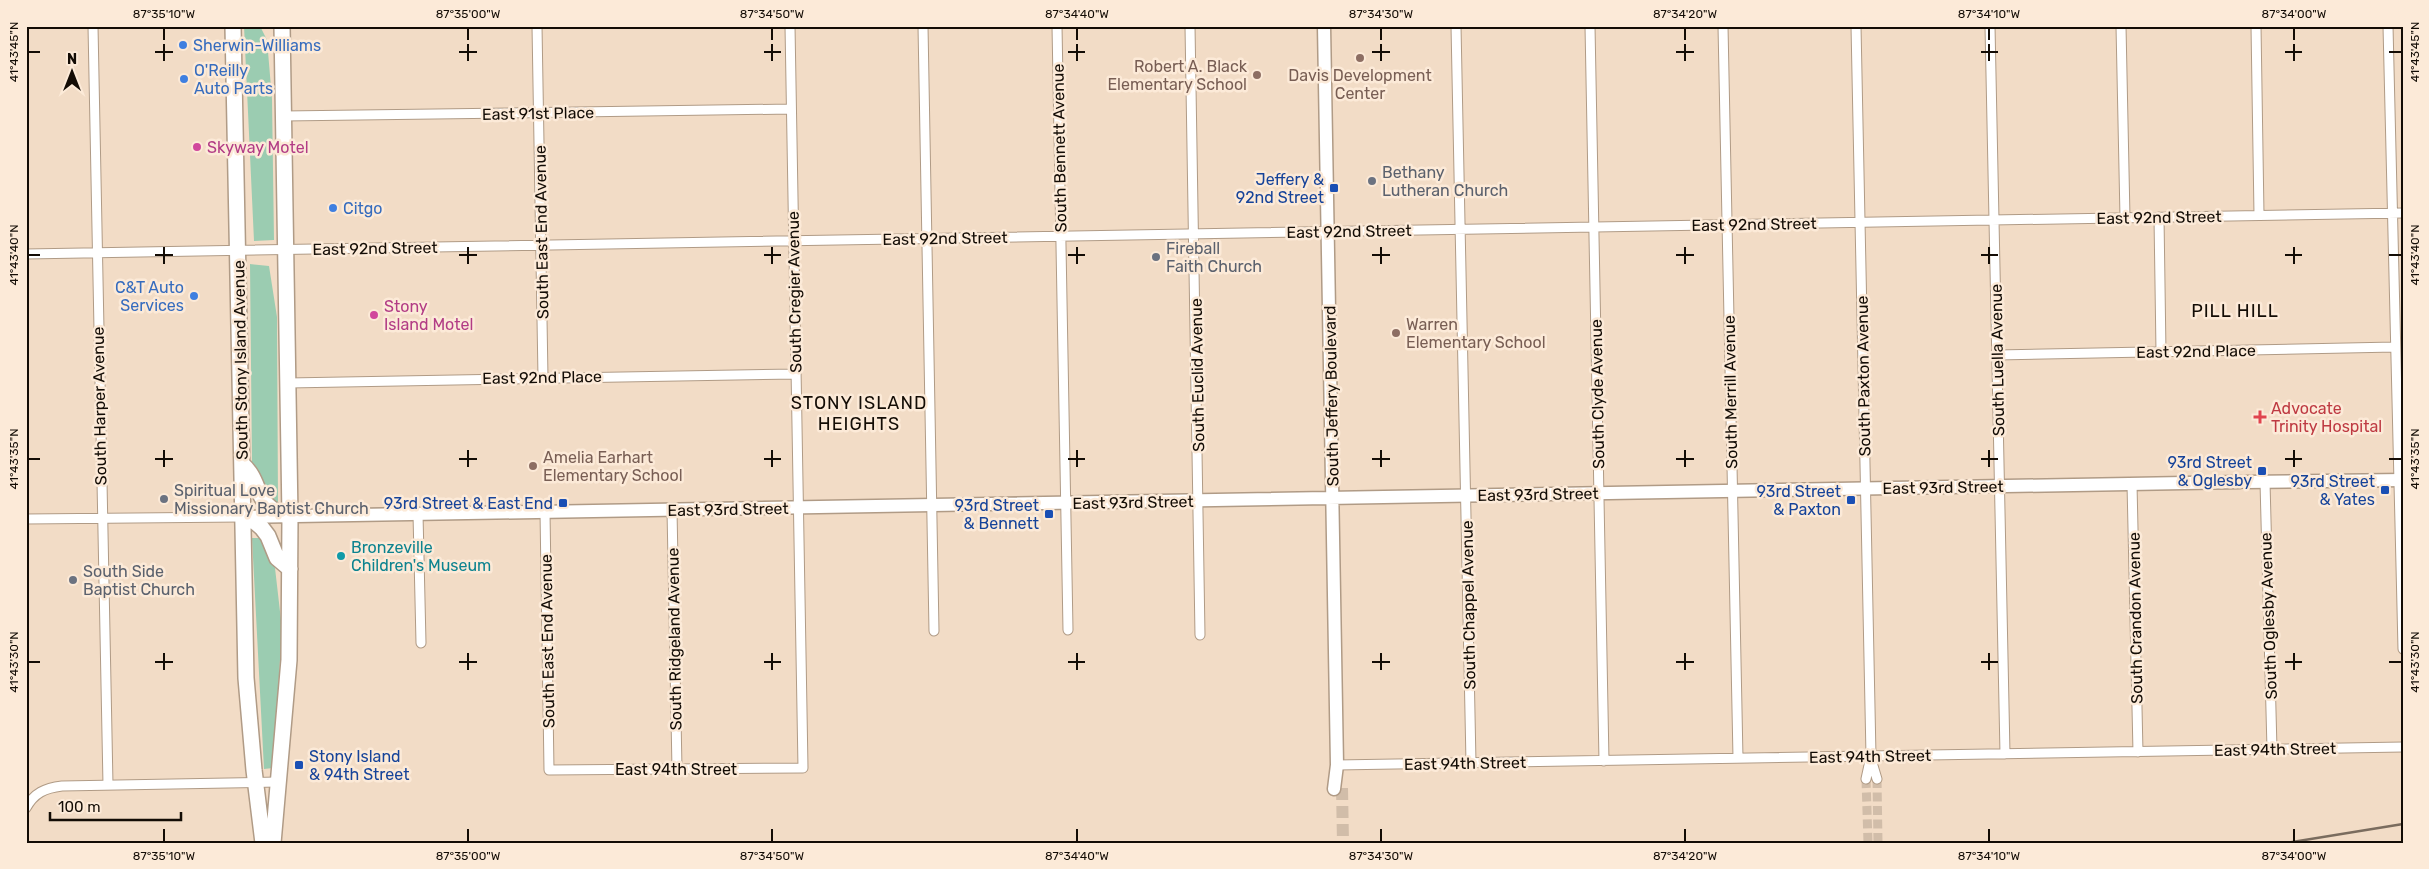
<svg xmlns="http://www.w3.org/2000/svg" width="2429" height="869" font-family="Rubik,sans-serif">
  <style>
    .green { fill: #9bccb1 }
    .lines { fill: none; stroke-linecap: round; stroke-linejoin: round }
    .street-tunnel { stroke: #d1bda9; stroke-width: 9; stroke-dasharray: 9 4.5; stroke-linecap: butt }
    .secondary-tunnel { stroke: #d1bda9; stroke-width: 12; stroke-dasharray: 12 6; stroke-linecap: butt }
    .street-casing { stroke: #b09b86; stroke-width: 11 }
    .secondary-casing { stroke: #b09b86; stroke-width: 15 }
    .highway-casing { stroke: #b09b86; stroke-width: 18 }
    .street { stroke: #fff; stroke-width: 9 }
    .secondary { stroke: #fff; stroke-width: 12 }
    .highway { stroke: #fff; stroke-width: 15 }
    .rail { stroke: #7a6c5e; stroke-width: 2.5 }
    .ticks { fill: none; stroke: #130c05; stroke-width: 2 }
    .shop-dot { fill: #3f7fe0; stroke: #fcead8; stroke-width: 2 }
    .education-dot { fill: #8d6e63; stroke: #fcead8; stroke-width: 2 }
    .hotel-dot { fill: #d1479c; stroke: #fcead8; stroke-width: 2 }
    .worship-dot { fill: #6b7280; stroke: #fcead8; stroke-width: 2 }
    .transit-dot { fill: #1a4fb4; stroke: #fcead8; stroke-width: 2 }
    .health-dot { fill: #e0444e; stroke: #fcead8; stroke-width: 2 }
    .culture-dot { fill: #0f9aa8; stroke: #fcead8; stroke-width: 2 }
    .labels { text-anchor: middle; stroke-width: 5; stroke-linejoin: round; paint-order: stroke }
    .shop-label { font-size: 16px; fill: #366cbe; stroke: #fcead8; text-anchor: start }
    .education-label { font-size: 16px; fill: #785e54; stroke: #fcead8; text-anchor: start }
    .street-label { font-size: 16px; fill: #130c05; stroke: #fcead8 }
    .hotel-label { font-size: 16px; fill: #b23c85; stroke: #fcead8; text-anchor: start }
    .worship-label { font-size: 16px; fill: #5b616d; stroke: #fcead8; text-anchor: start }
    .transit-label { font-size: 16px; fill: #164399; stroke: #fcead8; text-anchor: end }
    .health-label { font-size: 16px; fill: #be3a42; stroke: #fcead8; text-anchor: start }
    .culture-label { font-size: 16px; fill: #0d838f; stroke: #fcead8; text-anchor: start }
    .neighbourhood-label { font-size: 18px; letter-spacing: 1px; fill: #130c05; stroke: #fcead8 }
    .neatline { fill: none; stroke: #130c05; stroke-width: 2 }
    .ticks-label { font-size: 12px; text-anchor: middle; fill: #130c05 }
  </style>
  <rect width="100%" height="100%" fill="#f2dcc6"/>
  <path class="green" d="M244 26H260L267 40 272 99 274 240 254 241Z
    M250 264 269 266 277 317 278 505 271 504 252 464Z
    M252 538H261L275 568 282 629 273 768 264 769Z"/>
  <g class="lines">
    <path class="street-tunnel" d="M1866 779 1868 843
      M1877 779 1878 843"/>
    <path class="secondary-tunnel" d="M1342 788 1343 843"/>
    <defs>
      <path id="street" d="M93 26 108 785
        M537 26 543 377
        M923 26 934 631
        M1057 26 1068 630
        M1190 26 1200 635
        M1456 26 1471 763
        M1590 26 1604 761
        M1723 26 1738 758
        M1856 26 1871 756 1866 779
        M1990 26 2005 754
        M2121 26 2125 218
        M2256 26 2259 215
        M2388 26 2403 649
        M284 116 791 109
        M2159 217 2161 352
        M26 254 2403 213
        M1997 355 2395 347
        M288 383 796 374
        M2265 482 2272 749
        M2132 484 2138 752
        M672 510 677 769
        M545 512 549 770 803 768 790 26
        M418 514 421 643
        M26 519 242 517
        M1871 759 1877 779
        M1337 765 2403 747
        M26 808C34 793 45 788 62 786L278 782"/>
      <path id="secondary" d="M1324 26 1337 765 1334 789
        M2245 482 2403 480
        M245 517 2240 482"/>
      <path id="highway" d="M233 26 246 678 254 770 263 843
        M242 464C264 483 251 506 290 517
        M242 517 255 522 262 528 268 536 277 558 290 569
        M273 843 289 660 290 517 282 26"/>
    </defs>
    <use href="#street" class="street-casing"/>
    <use href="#secondary" class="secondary-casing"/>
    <use href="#highway" class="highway-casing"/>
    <use href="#street" class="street"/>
    <use href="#secondary" class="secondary"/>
    <use href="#highway" class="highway"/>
    <path class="rail" d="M2286 843 2403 824"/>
  </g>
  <path class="ticks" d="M164 28V40M468 28V40M772 28V40M1077 28V40M1381 28V40M1685 28V40M1989 28V40M2294 28V40M164 44V61M468 44V61M772 44V61M1077 44V61M1381 44V61M1685 44V61M1989 44V61M2294 44V61M28 52H40M155 52H173M459 52H477M764 52H781M1068 52H1085M1372 52H1390M1676 52H1694M1981 52H1998M2285 52H2302M2389 52H2402M164 247V264M468 247V264M772 247V264M1077 247V264M1381 247V264M1685 247V264M1989 247V264M2294 247V264M28 255H40M155 255H173M459 255H477M764 255H781M1068 255H1085M1372 255H1390M1676 255H1694M1981 255H1998M2285 255H2302M2389 255H2402M164 450V467M468 450V467M772 450V467M1077 450V467M1381 450V467M1685 450V467M1989 450V467M2294 450V467M28 459H40M155 459H173M459 459H477M764 459H781M1068 459H1085M1372 459H1390M1676 459H1694M1981 459H1998M2285 459H2302M2389 459H2402M164 653V670M468 653V670M772 653V670M1077 653V670M1381 653V670M1685 653V670M1989 653V670M2294 653V670M28 662H40M155 662H173M459 662H477M764 662H781M1068 662H1085M1372 662H1390M1676 662H1694M1981 662H1998M2285 662H2302M2389 662H2402M164 829V842M468 829V842M772 829V842M1077 829V842M1381 829V842M1685 829V842M1989 829V842M2294 829V842"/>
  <g class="shop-dot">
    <circle cx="183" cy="45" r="5"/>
    <circle cx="184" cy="79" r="5"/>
    <circle cx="333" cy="208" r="5"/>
    <circle cx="194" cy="296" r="5"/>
  </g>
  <g class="education-dot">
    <circle cx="1360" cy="58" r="5"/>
    <circle cx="1257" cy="75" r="5"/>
    <circle cx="1396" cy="333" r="5"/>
    <circle cx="533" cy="466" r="5"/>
  </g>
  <g class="hotel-dot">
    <circle cx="197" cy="147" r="5"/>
    <circle cx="374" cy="315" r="5"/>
  </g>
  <g class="worship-dot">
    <circle cx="1372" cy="181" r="5"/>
    <circle cx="1156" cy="257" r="5"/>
    <circle cx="164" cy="499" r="5"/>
    <circle cx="73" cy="580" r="5"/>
  </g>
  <g class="transit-dot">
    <rect x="1329" y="183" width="10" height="10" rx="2.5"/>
    <rect x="2257" y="466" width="10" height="10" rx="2.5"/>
    <rect x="2380" y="485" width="10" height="10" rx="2.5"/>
    <rect x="1846" y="495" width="10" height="10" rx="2.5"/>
    <rect x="558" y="498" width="10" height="10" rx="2.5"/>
    <rect x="1044" y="509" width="10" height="10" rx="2.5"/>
    <rect x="294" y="760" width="10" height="10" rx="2.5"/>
  </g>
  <path class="health-dot" d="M2257.5 409.5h5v5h5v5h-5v5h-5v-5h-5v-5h5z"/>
  <circle class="culture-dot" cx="341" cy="556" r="5"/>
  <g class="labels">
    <g class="shop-label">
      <text x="193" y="51">Sherwin-Williams</text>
      <text x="194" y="76">O'Reilly<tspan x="194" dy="18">Auto Parts</tspan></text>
      <text x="343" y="214">Citgo</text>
      <text x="184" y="293" text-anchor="end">C&amp;T Auto<tspan x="184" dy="18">Services</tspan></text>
    </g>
    <g class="education-label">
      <text x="1247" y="72" text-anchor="end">Robert A. Black<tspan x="1247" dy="18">Elementary School</tspan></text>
      <text x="1360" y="81" text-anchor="middle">Davis Development<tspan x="1360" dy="18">Center</tspan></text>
      <text x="1406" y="330">Warren<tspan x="1406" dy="18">Elementary School</tspan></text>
      <text x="543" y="463">Amelia Earhart<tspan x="543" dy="18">Elementary School</tspan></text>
    </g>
    <g class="street-label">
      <text transform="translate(538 113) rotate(-1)" y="6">East 91st Place</text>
      <text transform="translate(1059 148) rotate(-91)" y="6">South Bennett Avenue</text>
      <text transform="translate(2159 217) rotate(-1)" y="6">East 92nd Street</text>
      <text transform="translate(1754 224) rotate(-1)" y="6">East 92nd Street</text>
      <text transform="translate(1349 231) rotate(-1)" y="6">East 92nd Street</text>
      <text transform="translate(541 232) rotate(-91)" y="6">South East End Avenue</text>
      <text transform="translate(945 238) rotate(-1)" y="6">East 92nd Street</text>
      <text transform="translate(375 248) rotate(-1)" y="6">East 92nd Street</text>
      <text transform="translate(794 292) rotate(-91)" y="6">South Cregier Avenue</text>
      <text transform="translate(2196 351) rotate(-1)" y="6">East 92nd Place</text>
      <text transform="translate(240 360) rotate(-91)" y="6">South Stony Island Avenue</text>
      <text transform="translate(1997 360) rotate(-91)" y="6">South Luella Avenue</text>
      <text transform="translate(1197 375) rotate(-91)" y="6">South Euclid Avenue</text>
      <text transform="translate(1863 376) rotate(-91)" y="6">South Paxton Avenue</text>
      <text transform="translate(542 377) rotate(-1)" y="6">East 92nd Place</text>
      <text transform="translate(1730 392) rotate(-91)" y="6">South Merrill Avenue</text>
      <text transform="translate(1597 394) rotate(-91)" y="6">South Clyde Avenue</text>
      <text transform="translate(1331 396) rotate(-91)" y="6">South Jeffery Boulevard</text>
      <text transform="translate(99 406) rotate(-91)" y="6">South Harper Avenue</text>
      <text transform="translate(1943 487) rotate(-1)" y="6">East 93rd Street</text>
      <text transform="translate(1538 494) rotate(-1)" y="6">East 93rd Street</text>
      <text transform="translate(1133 502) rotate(-1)" y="6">East 93rd Street</text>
      <text transform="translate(728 509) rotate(-1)" y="6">East 93rd Street</text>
      <text transform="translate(1468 605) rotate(-91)" y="6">South Chappel Avenue</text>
      <text transform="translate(2268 616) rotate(-92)" y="6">South Oglesby Avenue</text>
      <text transform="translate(2135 618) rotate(-91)" y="6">South Crandon Avenue</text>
      <text transform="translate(674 639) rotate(-91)" y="6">South Ridgeland Avenue</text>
      <text transform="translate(547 641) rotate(-91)" y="6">South East End Avenue</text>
      <text transform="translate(2275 749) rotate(-1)" y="6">East 94th Street</text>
      <text transform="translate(1870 756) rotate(-1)" y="6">East 94th Street</text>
      <text transform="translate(1465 763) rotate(-1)" y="6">East 94th Street</text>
      <text x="676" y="775">East 94th Street</text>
    </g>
    <g class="hotel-label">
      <text x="207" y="153">Skyway Motel</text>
      <text x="384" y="312">Stony<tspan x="384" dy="18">Island Motel</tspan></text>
    </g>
    <g class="worship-label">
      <text x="1382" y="178">Bethany<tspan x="1382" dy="18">Lutheran Church</tspan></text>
      <text x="1166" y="254">Fireball<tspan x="1166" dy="18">Faith Church</tspan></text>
      <text x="174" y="496">Spiritual Love<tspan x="174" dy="18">Missionary Baptist Church</tspan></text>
      <text x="83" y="577">South Side<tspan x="83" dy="18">Baptist Church</tspan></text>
    </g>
    <g class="transit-label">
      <text x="1324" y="185">Jeffery &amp;<tspan x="1324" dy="18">92nd Street</tspan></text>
      <text x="2252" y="468">93rd Street<tspan x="2252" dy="18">&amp; Oglesby</tspan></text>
      <text x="2375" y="487">93rd Street<tspan x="2375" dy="18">&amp; Yates</tspan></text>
      <text x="1841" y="497">93rd Street<tspan x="1841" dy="18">&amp; Paxton</tspan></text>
      <text x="553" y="509">93rd Street &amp; East End</text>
      <text x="1039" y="511">93rd Street<tspan x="1039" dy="18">&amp; Bennett</tspan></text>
      <text x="309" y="762" text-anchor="start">Stony Island<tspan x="309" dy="18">&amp; 94th Street</tspan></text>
    </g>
    <g class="health-label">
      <text x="2271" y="414">Advocate<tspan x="2271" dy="18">Trinity Hospital</tspan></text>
    </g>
    <g class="culture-label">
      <text x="351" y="553">Bronzeville<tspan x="351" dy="18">Children's Museum</tspan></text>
    </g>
    <g class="neighbourhood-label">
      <text x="2235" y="317">PILL HILL</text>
      <text x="859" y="409">STONY ISLAND<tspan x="859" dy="21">HEIGHTS</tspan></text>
    </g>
  </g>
  <rect width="2429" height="869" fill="none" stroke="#fcead8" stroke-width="55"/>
  <g transform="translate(72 72)" stroke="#fcead8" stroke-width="4" paint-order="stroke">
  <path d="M0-4L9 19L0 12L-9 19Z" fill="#130c05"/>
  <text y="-8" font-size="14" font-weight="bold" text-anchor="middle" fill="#130c05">N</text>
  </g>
  <path d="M50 812v8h131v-8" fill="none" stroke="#130c05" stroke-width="2.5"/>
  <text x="58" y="812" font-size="15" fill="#130c05" stroke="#fcead8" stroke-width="4" paint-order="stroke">100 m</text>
  <rect x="28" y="28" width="2374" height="814" class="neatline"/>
  <g class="ticks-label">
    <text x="164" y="18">87°35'10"W</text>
    <text x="468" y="18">87°35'00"W</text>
    <text x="772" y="18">87°34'50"W</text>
    <text x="1077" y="18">87°34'40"W</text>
    <text x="1381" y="18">87°34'30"W</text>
    <text x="1685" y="18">87°34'20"W</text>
    <text x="1989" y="18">87°34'10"W</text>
    <text x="2294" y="18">87°34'00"W</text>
    <text transform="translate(14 52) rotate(-90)" y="4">41°43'45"N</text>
    <text transform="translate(2415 52) rotate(-90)" y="4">41°43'45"N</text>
    <text transform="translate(14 255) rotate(-90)" y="4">41°43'40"N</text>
    <text transform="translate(2415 255) rotate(-90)" y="4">41°43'40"N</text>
    <text transform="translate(14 459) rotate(-90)" y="4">41°43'35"N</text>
    <text transform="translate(2415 459) rotate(-90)" y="4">41°43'35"N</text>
    <text transform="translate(14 662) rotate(-90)" y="4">41°43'30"N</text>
    <text transform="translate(2415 662) rotate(-90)" y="4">41°43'30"N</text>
    <text x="164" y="860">87°35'10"W</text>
    <text x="468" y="860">87°35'00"W</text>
    <text x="772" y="860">87°34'50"W</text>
    <text x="1077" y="860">87°34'40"W</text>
    <text x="1381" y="860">87°34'30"W</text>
    <text x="1685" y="860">87°34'20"W</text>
    <text x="1989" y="860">87°34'10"W</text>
    <text x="2294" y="860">87°34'00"W</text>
  </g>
</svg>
